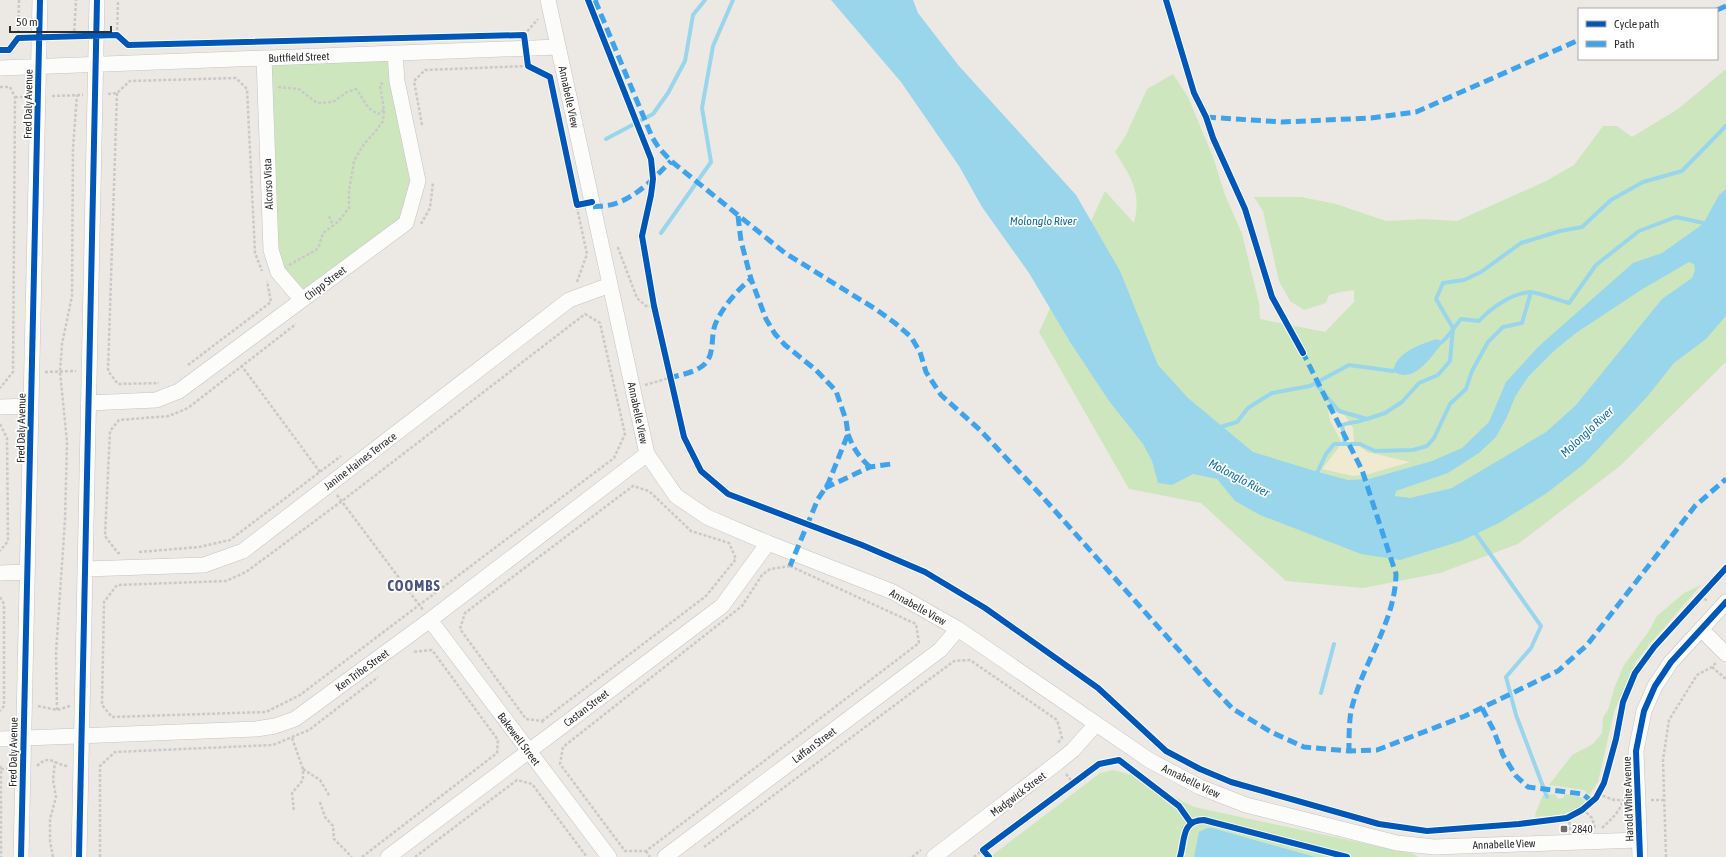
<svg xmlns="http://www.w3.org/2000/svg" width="1726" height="857" font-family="'Asap Condensed',sans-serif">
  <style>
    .green { fill: #cee6be }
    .sand { fill: #f0ead3 }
    .water { fill: #99d6ec; fill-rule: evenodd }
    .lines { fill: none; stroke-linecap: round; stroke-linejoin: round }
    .stream { stroke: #99d6ec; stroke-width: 4 }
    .minor-casing { stroke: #c5c4c5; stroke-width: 16 }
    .path { stroke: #c9c9c8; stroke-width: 2.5; stroke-dasharray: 3 2; stroke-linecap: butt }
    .minor { stroke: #fcfcfb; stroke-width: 15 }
    .quiet { stroke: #3ea3eb; stroke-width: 5; stroke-dasharray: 10 5; stroke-linecap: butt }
    .cycleway-casing { stroke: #fff; stroke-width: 8 }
    .cycleway { stroke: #0057b8; stroke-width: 6 }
    .poi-dot { fill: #706f6e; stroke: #fff; stroke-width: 1.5 }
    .labels { text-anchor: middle; stroke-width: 3.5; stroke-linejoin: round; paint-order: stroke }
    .street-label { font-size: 11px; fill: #2e2e2e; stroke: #fff }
    .poi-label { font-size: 11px; fill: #2e2e2e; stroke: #fff; text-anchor: start }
    .water-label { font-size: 12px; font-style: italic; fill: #0d6fa3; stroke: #fff }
    .district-label { font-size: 15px; font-weight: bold; letter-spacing: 1px; fill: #4d5680; stroke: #fff }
  </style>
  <rect width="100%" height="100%" fill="#ece8e4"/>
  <path class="green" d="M395 53 418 181 406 223 302 300 278 272 264 58Z
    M1726 69V362L1620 466 1518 544 1440 573 1363 588 1286 581 1201 503 1129 489 1039 332 1105 191 1134 223C1142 192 1131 177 1115 152L1125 137 1147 89 1173 74 1188 97 1213 157 1225 195 1242 234 1259 303 1260 319 1325 332 1354 302V290L1341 292 1329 295 1326 303 1304 310 1290 301 1279 281 1263 211 1254 197H1301L1336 204 1386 221 1424 219 1457 221 1546 181 1574 165 1603 126H1617L1632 137 1678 109Z
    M1701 585 1649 645 1635 663 1614 712 1598 782 1589 795 1584 790 1549 785 1572 755 1593 744 1602 733 1603 717 1608 710 1615 686 1624 665 1649 631 1657 616 1684 593Z
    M1113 770 1132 775 1194 807 1414 854 1418 857H990L1100 773Z
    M1555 794 1558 799 1563 798 1565 794 1581 797 1586 802C1572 815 1554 816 1535 817L1536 812 1543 795Z"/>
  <path class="sand" d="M1328 409 1344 414 1353 428 1354 442 1367 452 1410 462 1369 474 1353 476 1322 469 1342 443 1330 421Z"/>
  <path class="water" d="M831 0H913L918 13 959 66 1076 195 1120 271 1158 365 1188 398 1253 452 1318 472 1348 480 1369 479 1432 461 1462 448 1489 422 1506 382 1539 346 1633 263 1662 253 1703 224 1719 195 1726 189V316L1706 339 1674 363 1647 397 1584 464 1547 493 1499 523 1461 541 1400 560 1361 554 1260 515 1235 501 1217 479 1193 474 1172 485 1158 483 1152 461 1143 444 1109 401 1070 342 1029 273 982 207 959 166 901 82ZM1689 262 1694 264 1695 270 1692 278 1662 299 1576 405 1546 432 1452 488 1410 498 1395 496 1396 491 1448 473 1479 453 1496 437 1507 417 1515 397 1528 377 1555 350 1576 333 1641 290Z
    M1437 339 1443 342C1432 356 1413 386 1393 371 1394 368 1395 363 1398 360 1406 349 1424 343 1437 339Z
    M1207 828H1212L1315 857H1194L1199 832Z"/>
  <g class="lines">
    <path class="stream" d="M606 139 653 114 668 93 685 61 693 15 705 0
      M661 233 711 162 702 108 713 46 733 0
      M1439 344C1448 339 1454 327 1461 319L1479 321C1492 307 1511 294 1530 292 1537 292 1561 301 1569 303L1596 265 1639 231 1676 217 1708 224
      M1315 383 1339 411 1367 419 1385 413 1402 402 1419 383 1438 375 1450 361 1453 328 1436 299 1443 283 1464 280 1481 272 1521 243 1560 231 1582 227 1611 200 1643 182 1682 171 1726 126
      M1217 428 1237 422 1248 408 1272 393 1310 386 1349 365 1393 371 1397 369
      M1345 444 1342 425C1350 422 1358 423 1366 419
      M1315 477 1326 454 1334 444H1360L1375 451 1413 450 1427 446 1434 438 1450 404 1466 389 1472 371 1488 342 1503 327 1522 323 1531 292
      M1474 531 1541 626 1531 648 1506 677 1516 715 1547 797
      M1321 693 1334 644"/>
    <defs>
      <path id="minor" d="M548 0 647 454 676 496 707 517 768 543 893 592 958 629 1149 760 1200 787 1246 805 1397 843 1434 847 1639 840
        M264 58 271 250 278 272 302 300
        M0 68 558 47
        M88 403 156 400 179 391 406 223 418 181 397 81 395 53
        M0 407 31 406
        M85 569 204 565 243 551 569 300 610 285
        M0 573 27 572
        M430 620 609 857
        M1701 629 1726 654
        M0 739 256 729 275 726 295 719 430 620 647 454
        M21 857 40 0
        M79 857 97 0
        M388 857 722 606 768 543
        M665 857 940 650 958 629
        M934 857 1057 763 1073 750 1096 724
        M1640 857 1636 751 1644 711 1655 686 1671 662 1726 602"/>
    </defs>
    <use href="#minor" class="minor-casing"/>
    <path class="path" d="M117 35 118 0
      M524 35 538 19
      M74 36 76 0
      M18 38 19 0
      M0 87H10L15 97 13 372 0 388
      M278 87 299 89 317 103 333 102 347 92 356 89C365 100 364 107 378 114L384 110
      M117 93 108 371 118 384 159 383
      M108 94 117 93 130 81 236 78 247 89 255 253 262 271
      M52 96 83 95
      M15 97H25
      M422 125 414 81 425 70 528 66
      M329 216 333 225
      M421 224 430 208 433 183
      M617 248H618L637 298 646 306H654
      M289 265 316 250 319 246 323 233 338 222 349 208V191L354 161 364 144 375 132 383 121 384 110 380 85 384 82
      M577 282 587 254 577 208
      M585 314 600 323 625 434 614 458 300 695 266 712 112 717 102 705 104 602 117 585 226 581 246 572 342 501Z
      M188 365 271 302 267 281
      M241 365 320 472
      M45 372 76 371
      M645 385 669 378
      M0 424 7 438 8 541 0 551
      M337 495 423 610
      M139 552 199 547 230 540 341 456
      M120 553H118L105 536 110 431 119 420 169 416 188 408 296 324
      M790 566 916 624 919 643 646 851H625L560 764 563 747 742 606 762 575 770 569Z
      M1701 595 1708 602
      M0 597 4 604V706L0 711
      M1712 667 1726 679
      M38 706 57 710 70 706
      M57 710 56 653 65 519 67 442 60 372 62 344 72 296 73 148 77 95
      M542 721 706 596 736 559 729 543 691 531 649 491 633 486 465 613 460 629 526 719 542 721 543 723
      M292 738 303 769V780L292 793 294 812
      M0 766 1 769V857
      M37 766C50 753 54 765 68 766
      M1 769H9
      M303 769 320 780 330 797
      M1066 774 1073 783
      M1598 794 1614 800H1624
      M1651 800H1664
      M320 802 325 817 333 826 334 839 352 857
      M1583 809 1592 818 1595 828
      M1569 817 1570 830
      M1602 828C1611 820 1619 812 1623 801
      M704 847 954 661 970 660 1057 720 1062 738 1057 744
      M646 851 650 857
      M53 857 50 841V819L56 797 53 780 55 762
      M100 857V766L115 752 273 745 309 730 378 677
      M362 857 497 753 498 740 432 650 412 652
      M415 857 517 780 532 784 587 857
      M912 857 921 850
      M974 857 983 850
      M1666 857 1663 760 1669 720 1697 675 1712 667 1716 663"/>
    <use href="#minor" class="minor"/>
    <path class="quiet" d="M595 0 652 137 659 148 671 161 785 253 877 310 895 323 911 337 920 352 926 372 941 395 980 430 1040 494 1209 684 1233 709 1271 732 1304 747 1349 751 1377 750 1465 716 1558 671 1587 645 1695 506 1726 479
      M1717 10 1726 6
      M1206 117 1282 122 1371 118 1416 112 1579 40
      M593 207C601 206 610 206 617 203 639 195 655 177 671 161
      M738 216 741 241 751 279 766 319 775 334 785 345 816 370 836 391 846 420 848 434 828 484 818 499 790 566
      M1302 351 1362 470 1396 574C1395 624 1362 663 1351 711 1349 724 1349 737 1349 751
      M669 378C680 375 692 373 701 367 716 357 710 339 715 325 721 309 738 289 751 279
      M848 434C853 448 859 457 870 467
      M825 488 870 467 891 464
      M1482 708 1493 729 1503 755 1516 776 1528 787 1583 794 1591 801"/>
    <defs>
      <path id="cycleway" d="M588 0 651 159 653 179 651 195 642 236 654 306 684 437 701 471 728 494 862 545 925 572 985 608 1098 688 1166 751 1200 769 1231 782 1379 824 1427 831 1519 824 1567 818 1582 810 1596 798 1604 783 1616 739 1623 702 1635 673 1654 647 1726 568
        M1166 0 1194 93 1206 117 1213 138 1245 209 1272 297 1303 353
        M0 50H9L18 38 117 35 128 45 524 35 528 66 550 77 577 205 592 202
        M21 857 40 0
        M79 857 97 0
        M989 857 983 850 1099 764 1119 760 1179 806 1191 823
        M1180 857C1185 841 1181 820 1204 820L1347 857
        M1640 857 1636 751 1644 711 1655 686 1671 662 1726 602"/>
    </defs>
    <use href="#cycleway" class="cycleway-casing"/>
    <use href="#cycleway" class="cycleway"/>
  </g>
  <rect class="poi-dot" x="1560" y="825" width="8" height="8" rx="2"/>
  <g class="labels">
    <g class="street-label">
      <text transform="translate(299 57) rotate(-2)" y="4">Buttfield Street</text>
      <text transform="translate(569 97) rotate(78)" y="4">Annabelle View</text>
      <text transform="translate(28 104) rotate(-89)" y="4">Fred Daly Avenue</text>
      <text transform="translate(268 184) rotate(-92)" y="4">Alcorso Vista</text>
      <text transform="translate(325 283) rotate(-37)" y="4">Chipp Street</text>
      <text transform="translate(638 413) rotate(78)" y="4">Annabelle View</text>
      <text transform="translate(21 428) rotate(-89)" y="4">Fred Daly Avenue</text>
      <text transform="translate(360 461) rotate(-37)" y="4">Janine Haines Terrace</text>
      <text transform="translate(918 607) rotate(29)" y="4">Annabelle View</text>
      <text transform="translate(362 670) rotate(-36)" y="4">Ken Tribe Street</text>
      <text transform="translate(586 708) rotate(-37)" y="4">Castan Street</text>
      <text transform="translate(519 739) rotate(53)" y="4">Bakewell Street</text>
      <text transform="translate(814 745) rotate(-37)" y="4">Laffan Street</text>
      <text transform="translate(13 752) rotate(-89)" y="4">Fred Daly Avenue</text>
      <text transform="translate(1191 781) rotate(26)" y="4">Annabelle View</text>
      <text transform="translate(1018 794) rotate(-37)" y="4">Madgwick Street</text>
      <text transform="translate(1628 799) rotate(-92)" y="4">Harold White Avenue</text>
      <text transform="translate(1504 844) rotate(-2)" y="4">Annabelle View</text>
    </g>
    <g class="poi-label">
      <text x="1572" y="833">2840</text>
    </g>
    <g class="water-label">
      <text x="1043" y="225">Molonglo River</text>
      <text transform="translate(1587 432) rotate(-43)" y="4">Molonglo River</text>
      <text transform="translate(1239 478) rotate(28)" y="4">Molonglo River</text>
    </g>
    <g class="district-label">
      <text x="414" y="591">COOMBS</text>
    </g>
  </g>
  <rect x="1578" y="8" width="140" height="52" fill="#ffffff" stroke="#ababab"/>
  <rect x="1586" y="21" width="20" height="6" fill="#0057b8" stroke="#ababab"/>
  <text x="1614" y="28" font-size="12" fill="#2e2e2e">Cycle path</text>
  <rect x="1586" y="41" width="20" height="6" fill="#3ea3eb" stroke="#ababab"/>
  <text x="1614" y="48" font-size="12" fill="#2e2e2e">Path</text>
  <path d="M10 26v6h101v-6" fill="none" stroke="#2e2e2e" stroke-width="2"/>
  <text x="16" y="26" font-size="12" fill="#2e2e2e" stroke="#ffffff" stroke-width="3" paint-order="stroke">50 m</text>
</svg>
